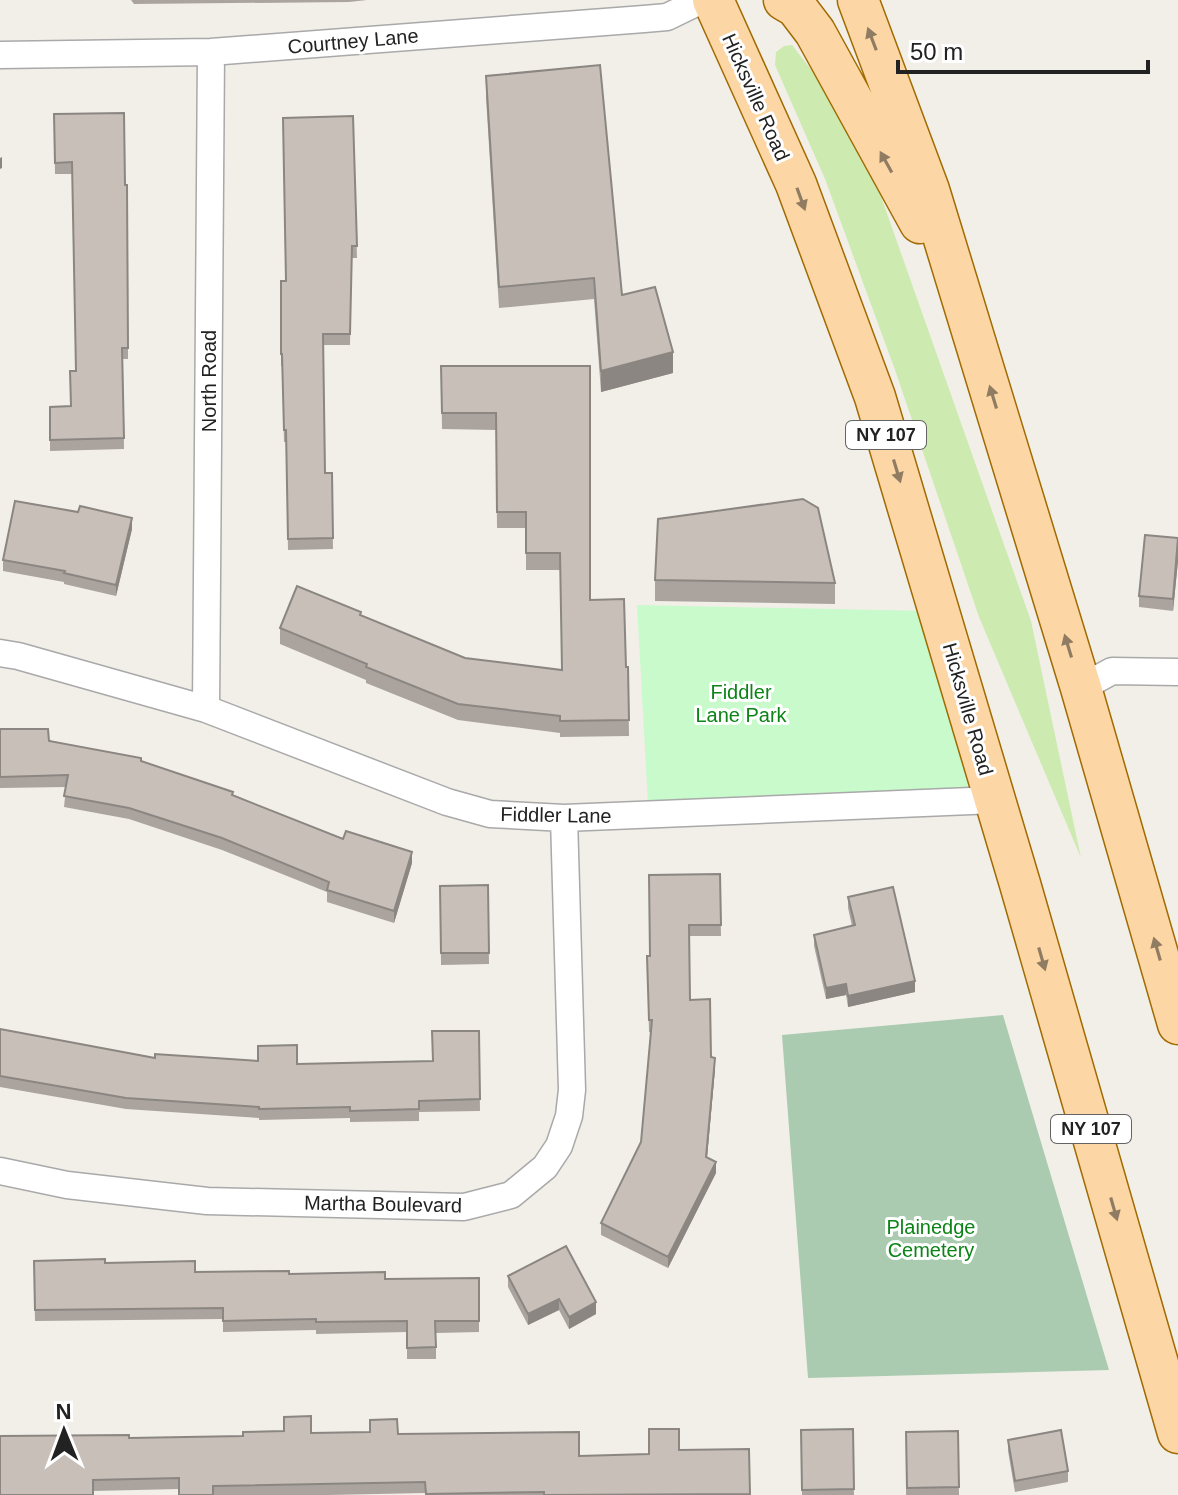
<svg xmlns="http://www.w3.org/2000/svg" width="1178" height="1495" font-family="Helvetica,sans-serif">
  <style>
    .grass { fill: #cdebb0 }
    .cemetery { fill: #aacbaf }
    .park { fill: #c8facc }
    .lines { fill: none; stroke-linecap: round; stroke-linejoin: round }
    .street-casing { stroke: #a9a9a9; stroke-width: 29 }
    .primary-casing { stroke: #a06b00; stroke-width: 43 }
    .street { stroke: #fff; stroke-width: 26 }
    .primary { stroke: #fcd6a4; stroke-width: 40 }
    .wall { fill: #aba49e }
    .shaded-wall { fill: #8b8681 }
    .building { fill: #c7bfb8; stroke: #8b8681; stroke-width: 2 }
    .oneway { fill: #8f7c63 }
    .labels { text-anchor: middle; stroke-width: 6; stroke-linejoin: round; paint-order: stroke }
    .shield { fill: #fff; stroke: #646464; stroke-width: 2 }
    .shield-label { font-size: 18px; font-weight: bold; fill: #222 }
    .street-label { font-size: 20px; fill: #222; stroke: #fff }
    .park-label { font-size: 20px; fill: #0c8416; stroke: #fff }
  </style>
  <rect width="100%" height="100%" fill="#f2efe9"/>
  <path class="grass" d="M792 45 845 113 872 171 1031 621 1081 858 979 617 895 370 825 179 775 65 776 52 784 46Z"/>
  <path class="cemetery" d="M1003 1015 1109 1370 808 1378 782 1035Z"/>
  <path class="park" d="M637 605 927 611 981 788 648 804Z"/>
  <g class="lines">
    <defs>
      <path id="street" d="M0 55 211 52 644 19 667 17 702 0
        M0 653 18 656 206 709 447 802 490 814 564 818 995 800
        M1081 688 1112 671 1178 672
        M206 709 211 52
        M0 1171 67 1185 207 1201 464 1207 511 1195 545 1167 559 1146 569 1116 572 1090 564 818"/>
      <path id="primary" d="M713 0 796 184 875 397 1020 884 1178 1433
        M784 0 796 7 815 32 920 223
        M858 0 929 190 1081 688 1178 1024"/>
    </defs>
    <use href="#street" class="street-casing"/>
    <use href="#primary" class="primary-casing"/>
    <use href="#street" class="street"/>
    <use href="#primary" class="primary"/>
  </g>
  <path class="wall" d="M131 0H367L349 2 134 4Z
    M486 76 622 295 673 373 601 392 594 299 499 308 486 97Z
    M124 113 128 348V359H123L124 449 50 451V407L71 406 76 371 72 174H55L54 114Z
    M353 116 357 258H352L350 345H323L325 473H332L333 549 288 550 286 442H284L282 366H281V281H286Z
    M441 366H590V600L626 667H628L629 736 560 737V733L458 720 366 683V680L280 644V628L361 616 465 658 562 670 560 570H526V528H497L496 430 442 429Z
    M132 529 116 596 64 584V582L3 571V560Z
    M1178 538V561L1173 611 1139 607V596Z
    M655 580 835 583V604L655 601Z
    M0 729 141 761 233 795 343 839 412 863 394 923 327 902V892L222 850 129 819 64 807 66 787 0 788Z
    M720 874 721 936H689L690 1000 715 1069 707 1158 716 1173 668 1268 601 1235V1223L641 1142 651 1032H649L647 956H650Z
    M488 885 489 964 441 965 440 886Z
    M848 897 915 992 848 1007 846 995 826 999 814 946V935L852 926 848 908Z
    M0 1029 155 1058 297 1064 433 1061 479 1031 480 1111 419 1112V1121L350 1122V1118L259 1120V1118L126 1109 0 1087Z
    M34 1261 105 1263 195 1272 289 1274 385 1279 479 1278V1332L436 1333V1359H407V1332L316 1334V1330L223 1332V1319L35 1321Z
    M508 1276 596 1314 569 1329 559 1310 528 1325 508 1287Z
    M853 1429 854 1495H802L801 1430Z
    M958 1431 959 1495H906V1432Z
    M311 1433 398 1434 579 1456 649 1454 679 1450 749 1449 750 1495H426L425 1493 329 1495H179V1489L93 1491 0 1495 129 1438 243 1436Z
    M1008 1440 1068 1471V1482L1015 1492 1008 1451Z"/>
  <path class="shaded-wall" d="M2 157V168L0 169V158Z
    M673 352V373L601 392V371Z
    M132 518V529L116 596V585Z
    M1178 550V561L1173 611V599Z
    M412 852V863L394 923V911Z
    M915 981V992L848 1007V996Z
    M846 984V995L826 999V988Z
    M715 1058V1069L706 1168V1157Z
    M716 1162V1173L668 1268V1257Z
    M559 1299V1310L528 1325V1314Z
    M596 1302V1314L569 1329V1317Z"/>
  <path class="building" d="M600 65 622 295 655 287 673 352 601 371 594 278 499 287 486 76Z
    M124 113 125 185H127L128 348H122L124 438 50 440V407L71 406 70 371H76L72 162 55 163 54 114Z
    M353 116 357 246H352L350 334H323L325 473H332L333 538 288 539 286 430H284L282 354H281V281H286L283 118Z
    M441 366H590V600L624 599 626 667H628L629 720 560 721V716L458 704 366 667 367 664 280 628 297 586 361 612 360 615 465 658 562 670 560 553H526V512H497L496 413H442Z
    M803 499 818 508 835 583 655 580 658 519Z
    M15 501 78 512 80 506 132 518 116 585 64 573 65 571 3 560Z
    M1145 535 1178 538 1173 599 1139 596Z
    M0 729H48L49 741 141 758V761L233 792 232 795 343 839 346 831 412 852 394 911 327 890 329 882 222 838 129 808 64 796 68 775 0 777Z
    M720 874 721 925H689L690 1000 710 999 711 1057 715 1058 706 1157 716 1162 668 1257 601 1223 641 1142 652 1020H649L647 956H650L649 875Z
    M488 885 489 953H441L440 886Z
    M893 887 915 981 848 996 846 984 826 988 814 935 855 925 848 897Z
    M0 1029 155 1058V1054L258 1061V1046L297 1045V1064L433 1061 432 1031H479L480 1099 419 1101V1109L350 1111V1107L259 1109V1107L126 1098 0 1076Z
    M566 1246 596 1302 569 1317 559 1299 528 1314 508 1276Z
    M105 1259V1263L195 1261V1272L289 1271V1274L385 1272V1279L479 1278V1321H435L436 1347 407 1348V1321L316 1322V1319L223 1321V1308L35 1310 34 1261Z
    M311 1416V1433L370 1432V1420L397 1419 398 1434 579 1432V1456L649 1454V1429H679V1450L749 1449 750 1494 544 1495V1492L426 1494 425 1482 213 1486V1495H179V1478L93 1480V1495H0V1436L129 1435V1438L243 1436V1432L284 1431V1417Z
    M853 1429 854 1489 802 1490 801 1430Z
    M1061 1430 1068 1471 1015 1481 1008 1440Z
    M958 1431 959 1487 907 1488 906 1432Z"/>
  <defs><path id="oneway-solid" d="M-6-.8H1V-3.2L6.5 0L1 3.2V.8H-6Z" transform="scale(2)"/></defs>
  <g class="oneway">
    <use href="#oneway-solid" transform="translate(872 39) rotate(-111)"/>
    <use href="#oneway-solid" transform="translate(886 162) rotate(-119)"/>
    <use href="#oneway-solid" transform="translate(801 199) rotate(70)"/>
    <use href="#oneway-solid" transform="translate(993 397) rotate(-107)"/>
    <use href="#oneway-solid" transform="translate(897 471) rotate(73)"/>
    <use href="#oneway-solid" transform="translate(1068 646) rotate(-107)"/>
    <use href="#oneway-solid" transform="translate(1157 949) rotate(-106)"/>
    <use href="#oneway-solid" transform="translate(1042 959) rotate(74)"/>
    <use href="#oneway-solid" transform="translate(1114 1209) rotate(74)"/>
  </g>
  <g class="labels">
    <g class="shield">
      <rect x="846" y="421" width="80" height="28" rx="6"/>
      <rect x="1051" y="1115" width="80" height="28" rx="6"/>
    </g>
    <g class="shield-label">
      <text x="886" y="441">NY 107</text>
      <text x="1091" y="1135">NY 107</text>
    </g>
    <g class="street-label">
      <text transform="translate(353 41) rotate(-5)" y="7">Courtney Lane</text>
      <text transform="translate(756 97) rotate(66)" y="7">Hicksville Road</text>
      <text transform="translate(209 381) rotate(-90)" y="7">North Road</text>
      <text transform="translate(968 709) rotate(74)" y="7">Hicksville Road</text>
      <text transform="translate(556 815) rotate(1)" y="7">Fiddler Lane</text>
      <text transform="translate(383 1204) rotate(1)" y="7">Martha Boulevard</text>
    </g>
    <g class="park-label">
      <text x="741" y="699">Fiddler<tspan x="741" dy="23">Lane Park</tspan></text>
      <text x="931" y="1234">Plainedge<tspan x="931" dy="23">Cemetery</tspan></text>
    </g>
  </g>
  <g transform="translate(64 1431) rotate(359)" stroke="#ffffff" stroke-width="6" paint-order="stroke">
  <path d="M0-6L14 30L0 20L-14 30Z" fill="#222222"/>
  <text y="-12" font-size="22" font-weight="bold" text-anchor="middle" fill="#222222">N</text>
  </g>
  <path d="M898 60v12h250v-12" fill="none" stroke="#222222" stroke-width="4"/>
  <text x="910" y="60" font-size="24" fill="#222222" stroke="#ffffff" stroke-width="6" paint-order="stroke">50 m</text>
</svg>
